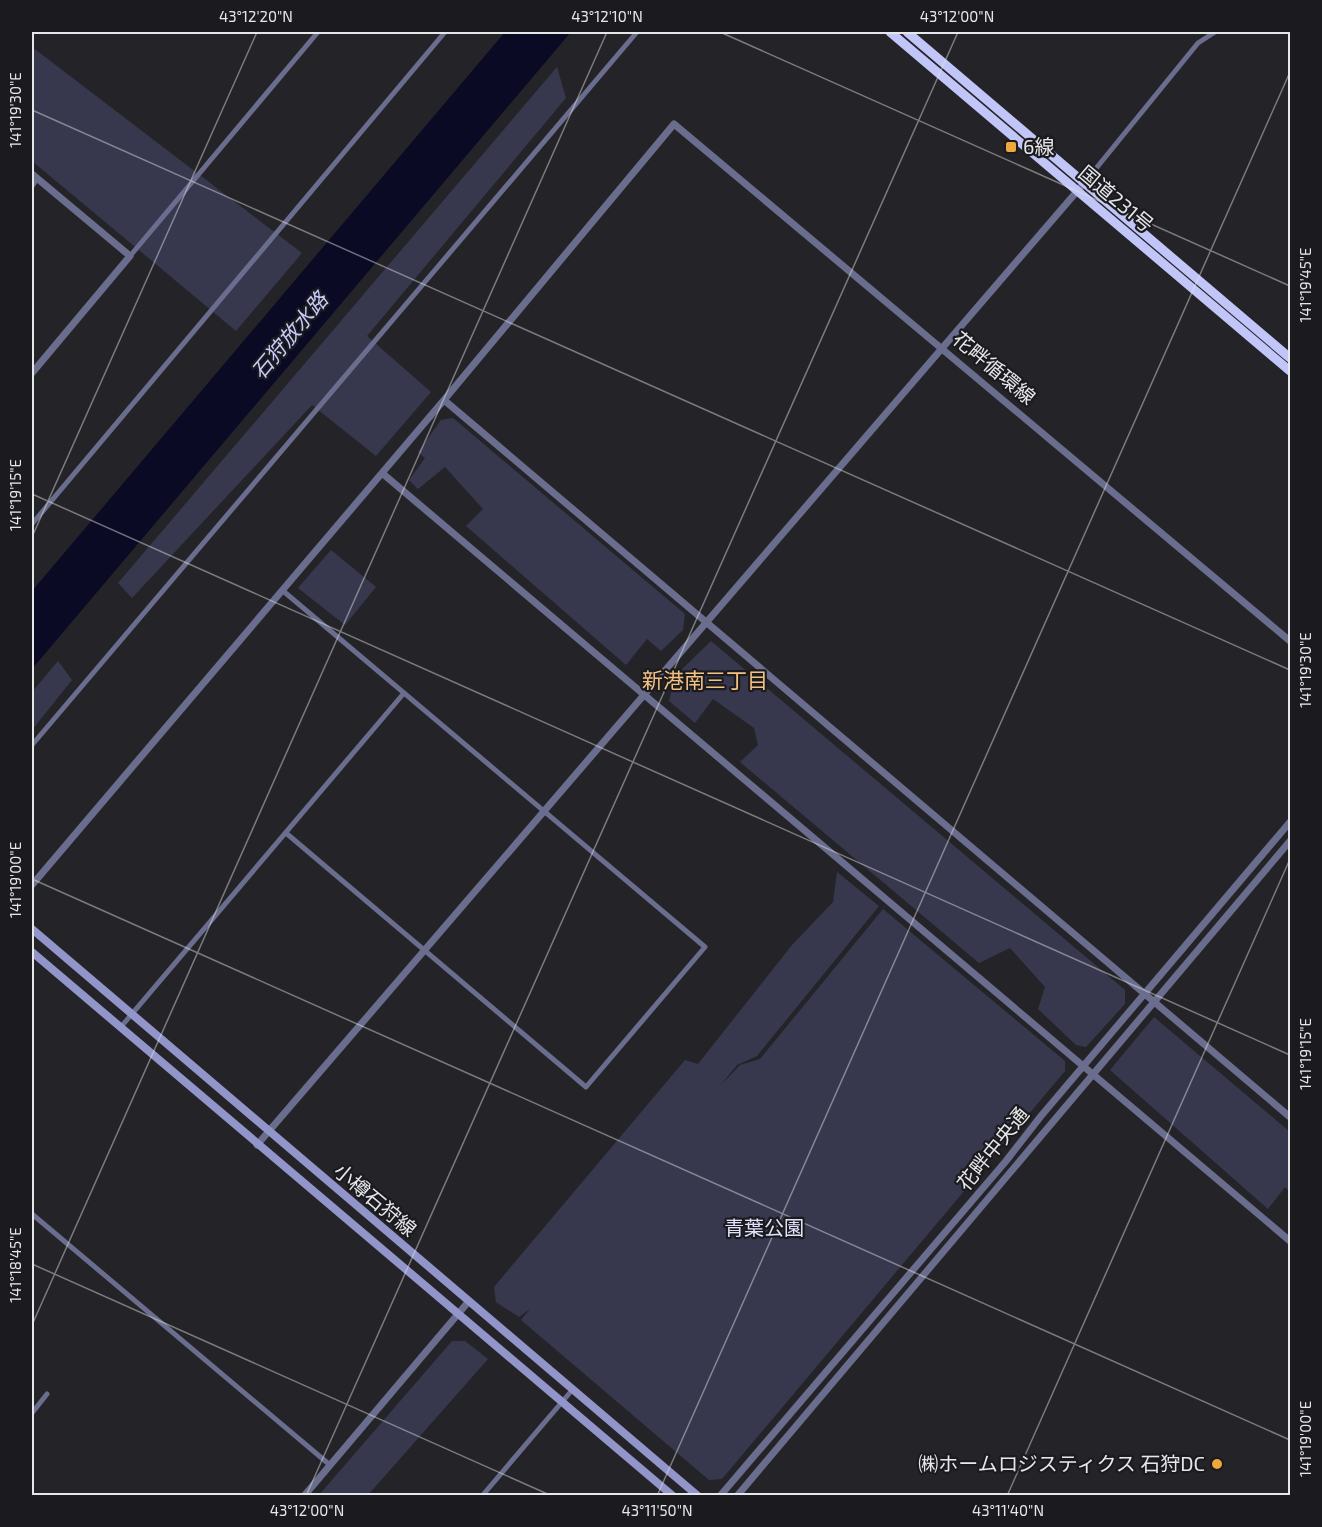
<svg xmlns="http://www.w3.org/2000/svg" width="1322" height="1527" font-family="'Exo 2','Noto Sans JP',sans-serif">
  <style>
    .green { fill: #37384d }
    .water { fill: #0b0a25 }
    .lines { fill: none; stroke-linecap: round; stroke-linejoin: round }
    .minor { stroke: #6a6d8d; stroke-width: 5 }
    .tertiary { stroke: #6a6d8d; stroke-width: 7 }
    .secondary { stroke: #9195c9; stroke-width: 8 }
    .trunk { stroke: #c1c5f8; stroke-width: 9 }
    .ticks { fill: none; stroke: #e6e7e9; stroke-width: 1.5; stroke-opacity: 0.45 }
    .poi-dot { fill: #eea83c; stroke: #1b1b1f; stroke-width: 2 }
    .labels { text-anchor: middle; stroke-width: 4.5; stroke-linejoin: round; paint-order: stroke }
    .poi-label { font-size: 20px; fill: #e6e7e9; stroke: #1b1b1f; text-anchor: start }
    .street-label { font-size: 20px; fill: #e6e7e9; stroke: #1b1b1f }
    .park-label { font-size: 20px; fill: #e0e2fb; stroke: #1b1b1f }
    .water-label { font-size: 21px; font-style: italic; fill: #c7ccfc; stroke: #1b1b1f }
    .neighbourhood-label { font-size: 21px; fill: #f3c180; stroke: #1b1b1f }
    .neatline { fill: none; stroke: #e6e7e9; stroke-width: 2 }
    .ticks-label { font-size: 15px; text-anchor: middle; fill: #e6e7e9 }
  </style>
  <rect width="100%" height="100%" fill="#242428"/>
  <path class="green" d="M32 47 302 253 236 331 32 161Z
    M557 67 566 98 367 336 431 392 376 456 312 405 132 598 118 583Z
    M453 418 685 614 683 630 661 651 647 639 626 665 466 526 483 509 445 467 418 489 409 480 425 458 418 452 441 420Z
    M331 550 376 587 345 625 298 588Z
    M711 641 1125 990V1004L1086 1047 1076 1045 1038 1009 1045 987 1010 948 979 963 740 762 758 745 754 728 713 699 695 723 669 701 675 676Z
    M58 661 72 680 32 730V692Z
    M837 872 879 906 757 1056 737 1065 720 1086 740 1065 760 1059 883 909 1065 1061V1071L722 1479 709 1480 521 1320 530 1309 519 1317 496 1302 494 1287 685 1060 698 1064 792 945 833 902Z
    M1154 1017 1290 1132V1192L1285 1187 1268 1209 1110 1070Z
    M452 1341H465L488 1359 368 1495H319Z"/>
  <path class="water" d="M505 32H571L32 669V591Z"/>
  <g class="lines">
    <path class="minor" d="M1085 182 1198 43 1215 32
      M32 186 37 179
      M130 256 318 32
      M32 524 445 32
      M282 590 705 947 586 1087 286 833
      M32 745 637 32
      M120 1028 404 693
      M32 1214 330 1465
      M32 1413 47 1394
      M482 1496 573 1389"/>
    <path class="tertiary" d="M32 174 130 256 32 373
      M444 400 1290 1117
      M382 473 1290 1241
      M32 885 444 400 674 124 1290 641
      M257 1145 1085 182
      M304 1496 469 1301
      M720 1496 1006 1161 1041 1116 1290 822
      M737 1496 1290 841"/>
    <path class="secondary" d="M32 929 698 1496
      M32 952 673 1496"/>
    <path class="trunk" d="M890 32 1290 371
      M907 32 1290 358"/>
  </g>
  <path class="ticks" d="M720 32 1290 286M32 110 1290 670M32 494 1290 1055M32 537 257 32M32 879 1290 1440M32 1264 552 1496M32 1325 607 32M306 1496 958 32M657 1496 1290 72M1007 1496 1290 859"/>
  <g class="poi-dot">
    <rect x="1005" y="141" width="12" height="12" rx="3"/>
    <circle cx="1217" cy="1464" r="6"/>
  </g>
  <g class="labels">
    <g class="poi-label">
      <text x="1023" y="154">6線</text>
      <text x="1205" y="1471" text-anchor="end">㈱ホームロジスティクス 石狩DC</text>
    </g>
    <g class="street-label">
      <text transform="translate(1116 199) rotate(40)" y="7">国道231号</text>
      <text transform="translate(994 368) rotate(40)" y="7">花畔循環線</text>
      <text transform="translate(993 1149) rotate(-51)" y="7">花畔中央通</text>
      <text transform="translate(375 1200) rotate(40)" y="7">小樽石狩線</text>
    </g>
    <g class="park-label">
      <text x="764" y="1235">青葉公園</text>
    </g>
    <g class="water-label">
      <text transform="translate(290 336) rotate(-50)" y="7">石狩放水路</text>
    </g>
    <g class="neighbourhood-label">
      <text x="705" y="688">新港南三丁目</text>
    </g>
  </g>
  <rect width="1322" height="1527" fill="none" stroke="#1b1b1f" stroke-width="66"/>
  <rect x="33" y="33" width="1256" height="1461" class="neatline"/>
  <g class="ticks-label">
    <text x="256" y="22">43°12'20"N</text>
    <text x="607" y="22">43°12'10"N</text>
    <text x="957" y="22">43°12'00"N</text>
    <text transform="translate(16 110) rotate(-90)" y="5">141°19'30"E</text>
    <text transform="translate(1306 285) rotate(-90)" y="5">141°19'45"E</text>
    <text transform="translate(16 495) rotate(-90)" y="5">141°19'15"E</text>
    <text transform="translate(1306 670) rotate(-90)" y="5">141°19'30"E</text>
    <text transform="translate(16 880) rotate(-90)" y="5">141°19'00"E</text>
    <text transform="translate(1306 1054) rotate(-90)" y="5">141°19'15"E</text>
    <text transform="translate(16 1265) rotate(-90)" y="5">141°18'45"E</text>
    <text transform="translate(1306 1439) rotate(-90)" y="5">141°19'00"E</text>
    <text x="307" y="1516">43°12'00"N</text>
    <text x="657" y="1516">43°11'50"N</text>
    <text x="1008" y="1516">43°11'40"N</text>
  </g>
</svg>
